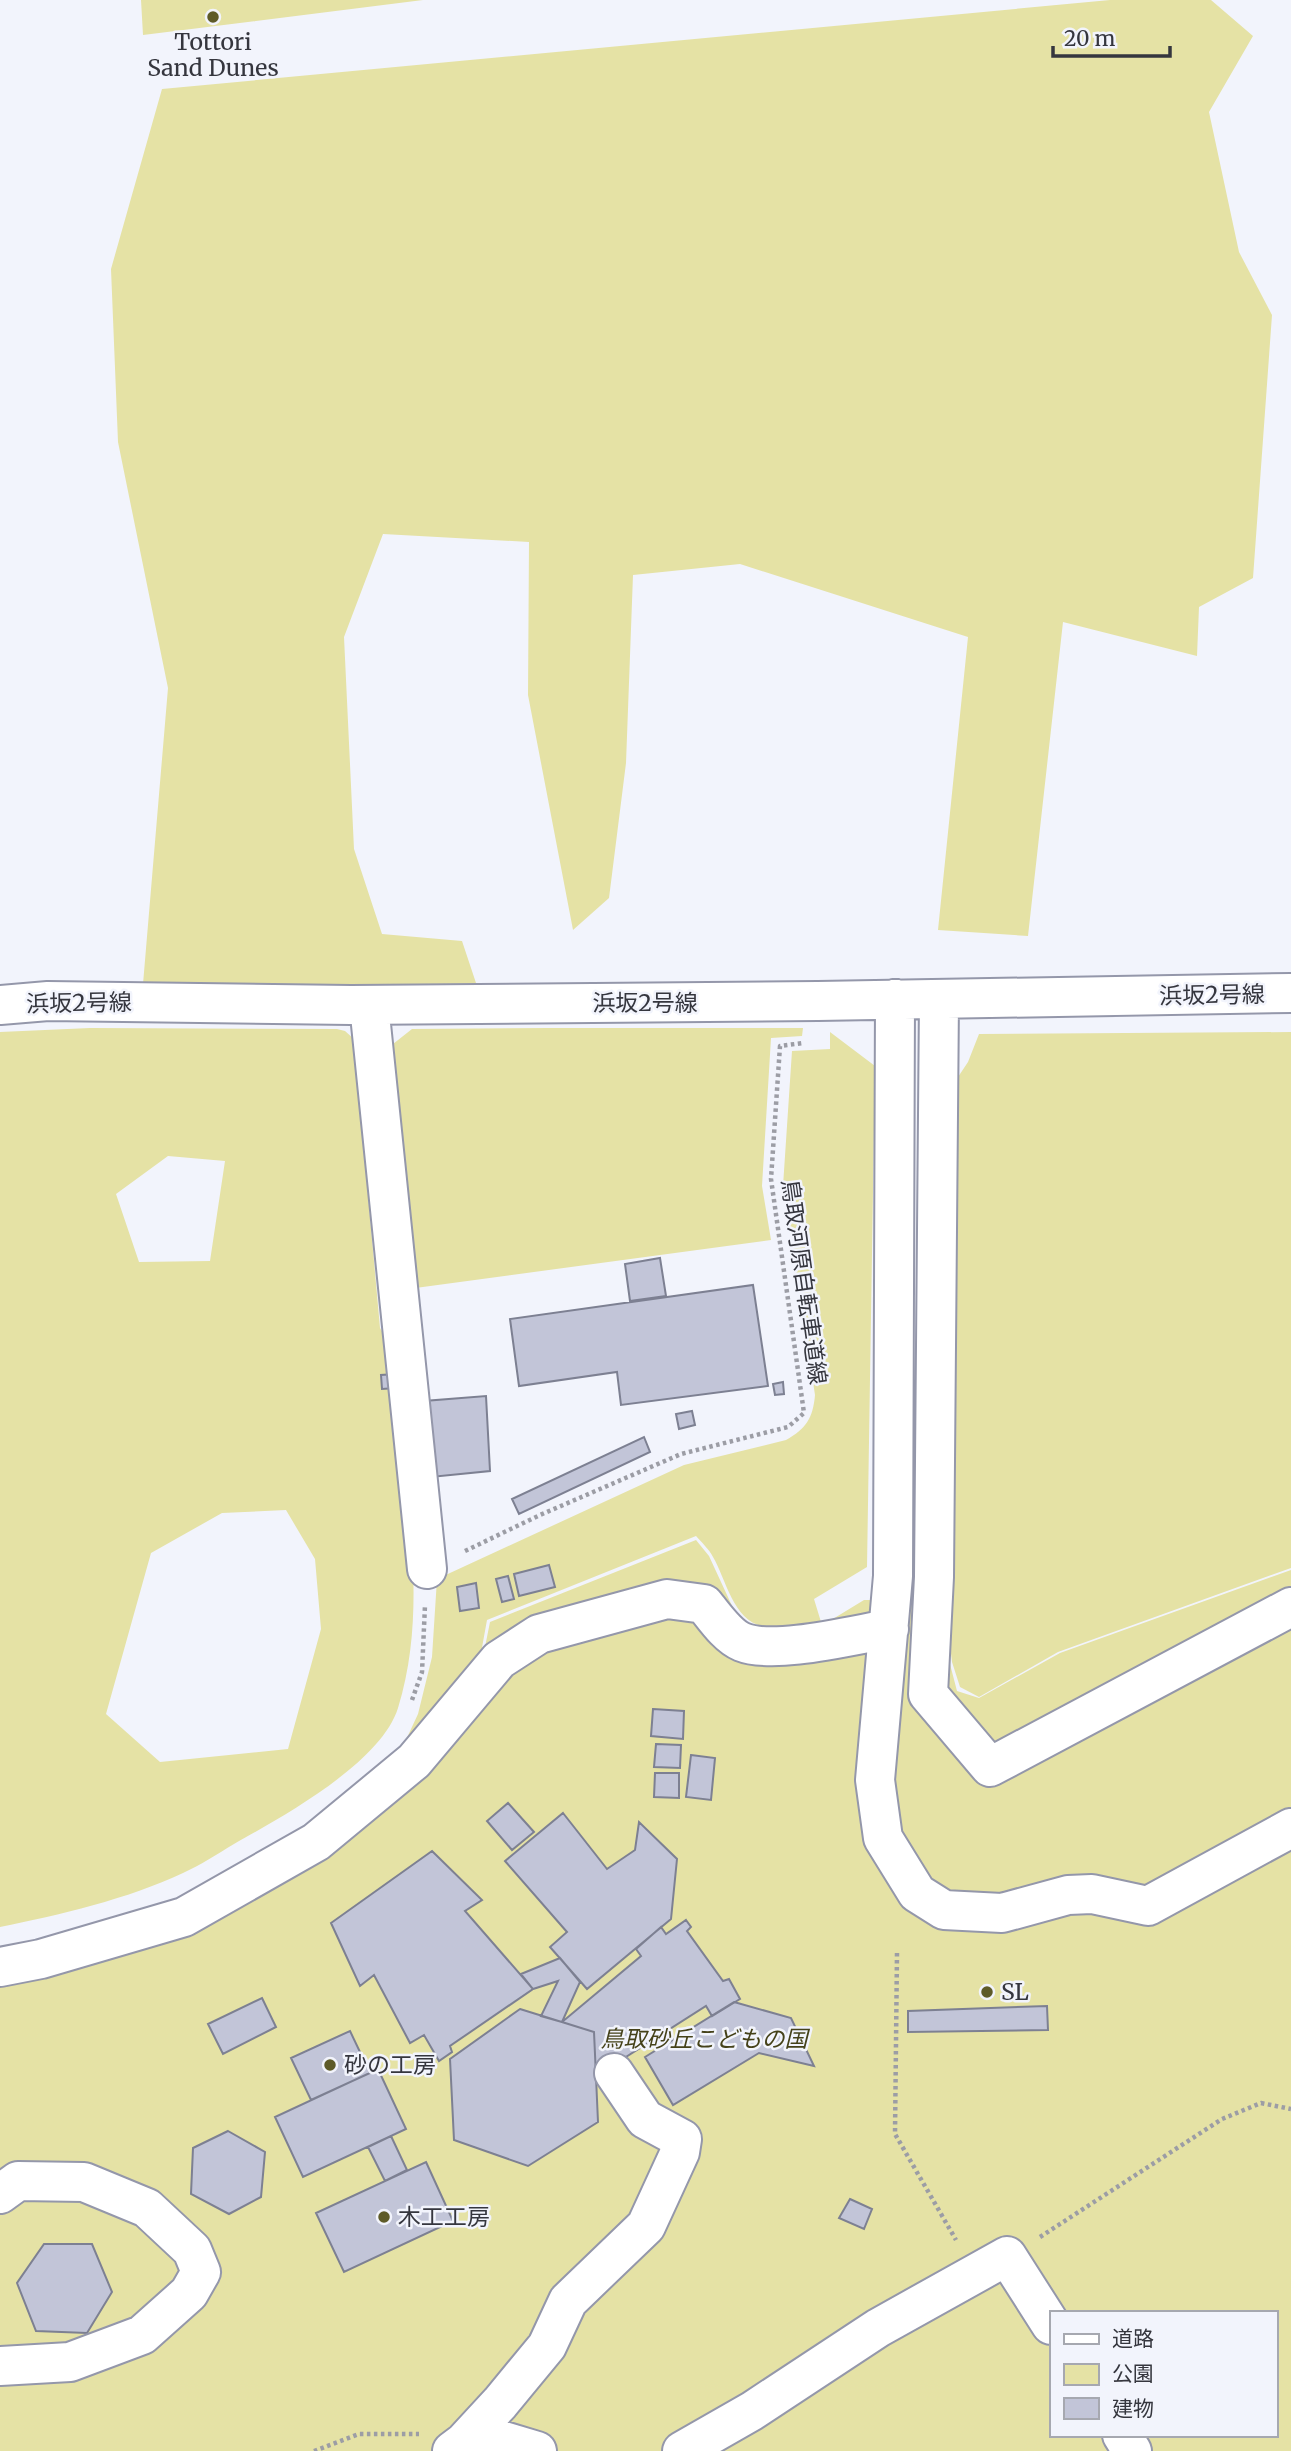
<svg xmlns="http://www.w3.org/2000/svg" width="1291" height="2451" font-family="Merriweather,'Noto Sans JP',serif">
  <style>
    .green { fill: #e5e2a5; fill-rule: evenodd }
    .building { fill: #c2c5d8; stroke: #7d8092; stroke-width: 2 }
    .lines { fill: none; stroke-linecap: round; stroke-linejoin: round }
    .minor-casing { stroke: #9497aa; stroke-width: 42 }
    .path { stroke: #9c9da5; stroke-width: 4.5; stroke-dasharray: 3.5 3.5; stroke-linecap: butt }
    .minor { stroke: #fff; stroke-width: 38 }
    .poi-dot { fill: #5e5b28; stroke: #f2f4fc; stroke-width: 2.5 }
    .labels { text-anchor: middle; stroke-width: 5; stroke-linejoin: round; paint-order: stroke }
    .poi-label { font-size: 23px; fill: #35363e; stroke: #f2f4fc; text-anchor: start }
    .street-label { font-size: 23px; fill: #35363e; stroke: #f2f4fc }
    .park-label { font-size: 23px; font-style: italic; fill: #45421a; stroke: #f2f4fc }
  </style>
  <rect width="100%" height="100%" fill="#f2f4fc"/>
  <path class="green" d="M141 0H423L143 35Z
    M1110 0H1211L1253 36 1209 112 1239 252 1272 315 1253 578 1199 607 1197 656 1063 622 1028 936 938 930 968 637 740 564 633 575 626 763 609 898 573 930 528 695 529 542 383 534 344 637 354 849 382 934 462 941 477 986 143 984 168 688 118 442 111 269 162 89Z
    M90 1028 337 1029 345 1031 354 1039 380 1328 396 1355C400 1401 404 1447 408 1492 414 1565 420 1637 398 1708 381 1763 282 1817 234 1844 217 1854 201 1865 183 1873 128 1899 59 1915 0 1927V1032ZM168 1156 225 1161 210 1261 139 1262 116 1194ZM286 1510 315 1559 321 1629 288 1749 160 1762 106 1714 151 1553 222 1513Z
    M549 1028H803L802 1036 771 1038 762 1186 771 1240 408 1289 388 1051 393 1044 412 1029Z
    M830 1032 875 1066 867 1567 814 1599 821 1622C802 1625 782 1630 762 1626 733 1620 726 1579 713 1557 709 1549 702 1543 696 1536L487 1620 479 1664 468 1672 397 1762 344 1808 396 1765 441 1715 469 1677 481 1667 490 1622 696 1540 709 1556 733 1608 743 1624 759 1631 783 1633 823 1625 864 1600H943L945 1645 957 1691 979 1698 1060 1653 1291 1570V2451H0V1958L104 1934 196 1901 284 1850 338 1813 287 1846 194 1900 107 1931 0 1956V1949L60 1937 156 1909 220 1878 321 1816 363 1785 405 1742 418 1714 432 1657 437 1579 684 1465 786 1440C806 1429 813 1418 815 1395L783 1186 792 1051 830 1049ZM1051 2313H1275V2435H1051Z
    M1291 1032V1568L1058 1652 979 1697 960 1687 952 1662 947 1621 956 1080 968 1062 979 1034Z"/>
  <path class="building" d="M660 1258 666 1296 630 1301 625 1264Z
    M753 1285 768 1386 621 1405 617 1372 519 1386 510 1319Z
    M395 1374 396 1388 382 1389 381 1375Z
    M783 1382 784 1394 775 1395 773 1384Z
    M486 1396 490 1471 431 1477 424 1401Z
    M692 1411 695 1425 679 1429 676 1414Z
    M644 1437 650 1452 519 1514 512 1499Z
    M549 1565 555 1587 519 1596 514 1574Z
    M508 1576 514 1599 502 1602 496 1579Z
    M476 1583 479 1608 460 1611 457 1587Z
    M653 1709 684 1711 683 1739 651 1736Z
    M656 1744 681 1745 680 1768 654 1767Z
    M691 1755 715 1758 711 1800 686 1797Z
    M655 1773H679V1798L654 1797Z
    M508 1803 534 1832 512 1850 487 1821Z
    M563 1813 607 1869 635 1850 639 1822 677 1859 671 1919 587 1989 550 1947 567 1932 505 1861Z
    M432 1851 482 1900 465 1911 533 1989 450 2046 452 2052 439 2061 424 2035 410 2043 374 1975 360 1986 331 1923Z
    M686 1920 691 1927 687 1931 723 1981 729 1979 740 1999 712 2016 706 2006 596 2076 594 2032 562 2022 641 1956 636 1949 661 1927 666 1934Z
    M560 1958 580 1982 562 2022 541 2016 558 1981 533 1989 521 1974Z
    M262 1998 276 2027 223 2054 208 2024Z
    M734 2002 791 2018 814 2066 759 2053 673 2105 645 2057Z
    M1047 2006 1048 2030 908 2032V2011Z
    M520 2009 594 2032 598 2122 528 2166 454 2140 450 2059Z
    M350 2031 370 2073 311 2100 291 2058Z
    M378 2069 406 2129 303 2177 275 2117Z
    M228 2131 265 2152 261 2197 229 2214 191 2194 193 2148Z
    M391 2136 407 2170 385 2181 368 2147Z
    M426 2162 453 2221 344 2272 316 2213Z
    M850 2199 872 2209 864 2229 839 2218Z
    M44 2244H92L112 2292 87 2333 36 2331 17 2283Z"/>
  <g class="lines">
    <defs>
      <path id="minor" d="M895 999 893 1576 875 1780 883 1838 917 1893 944 1910 1002 1913 1068 1895 1092 1894 1148 1906 1291 1828
        M939 999 934 1577 928 1694 990 1767 1291 1607
        M0 1005 48 1001 351 1005 818 1001 1291 993
        M369 1005 427 1569
        M0 1967 41 1959 184 1917 316 1842 414 1761 499 1660 539 1634 667 1599 704 1604C714 1616 727 1636 742 1642 774 1655 853 1635 889 1629
        M0 2194 18 2181 84 2182 147 2208 192 2250 201 2272 189 2293 142 2335 70 2362 0 2366
        M474 2432 537 2451
        M1122 2435 1132 2451
        M452 2451 464 2442 500 2403 547 2346 568 2301 646 2226 680 2152 682 2139 645 2119 614 2073
        M682 2451 752 2411 878 2328 1007 2256 1051 2325"/>
    </defs>
    <use href="#minor" class="minor-casing"/>
    <path class="path" d="M465 1551 540 1515 681 1454 788 1427 804 1413 771 1179 780 1046 803 1043
      M412 1700 422 1672 425 1605
      M897 1953 895 2134 956 2240
      M1040 2237 1222 2119 1261 2103 1291 2109
      M314 2451 359 2434H419"/>
    <use href="#minor" class="minor"/>
  </g>
  <g class="poi-dot">
    <circle cx="213" cy="17" r="7"/>
    <circle cx="987" cy="1992" r="7"/>
    <circle cx="330" cy="2065" r="7"/>
    <circle cx="384" cy="2217" r="7"/>
  </g>
  <g class="labels">
    <g class="poi-label">
      <text x="213" y="50" text-anchor="middle">Tottori<tspan x="213" dy="26">Sand Dunes</tspan></text>
      <text x="1001" y="2000">SL</text>
      <text x="344" y="2073">砂の工房</text>
      <text x="398" y="2225">木工工房</text>
    </g>
    <g class="street-label">
      <text transform="translate(1212 995) rotate(-1)" y="8">浜坂2号線</text>
      <text transform="translate(79 1003) rotate(-1)" y="8">浜坂2号線</text>
      <text x="645" y="1011">浜坂2号線</text>
      <text transform="translate(804 1282) rotate(82)" y="8">鳥取河原自転車道線</text>
    </g>
    <g class="park-label">
      <text x="704" y="2047">鳥取砂丘こどもの国</text>
    </g>
  </g>
  <rect x="1050" y="2311" width="228" height="126" fill="#f2f4fc" stroke="#a6a8b0" stroke-width="2"/>
  <rect x="1064" y="2334" width="35" height="10" fill="#ffffff" stroke="#a6a8b0" stroke-width="2"/>
  <text x="1112" y="2346" font-size="21" fill="#35363e">道路</text>
  <rect x="1064" y="2364" width="35" height="21" fill="#e5e2a5" stroke="#a6a8b0" stroke-width="2"/>
  <text x="1112" y="2381" font-size="21" fill="#35363e">公園</text>
  <rect x="1064" y="2398" width="35" height="21" fill="#c2c5d8" stroke="#a6a8b0" stroke-width="2"/>
  <text x="1112" y="2416" font-size="21" fill="#35363e">建物</text>
  <path d="M1053 46v10h117v-10" fill="none" stroke="#35363e" stroke-width="3.5"/>
  <text x="1064" y="46" font-size="21" fill="#35363e" stroke="#f2f4fc" stroke-width="5" paint-order="stroke">20 m</text>
</svg>
